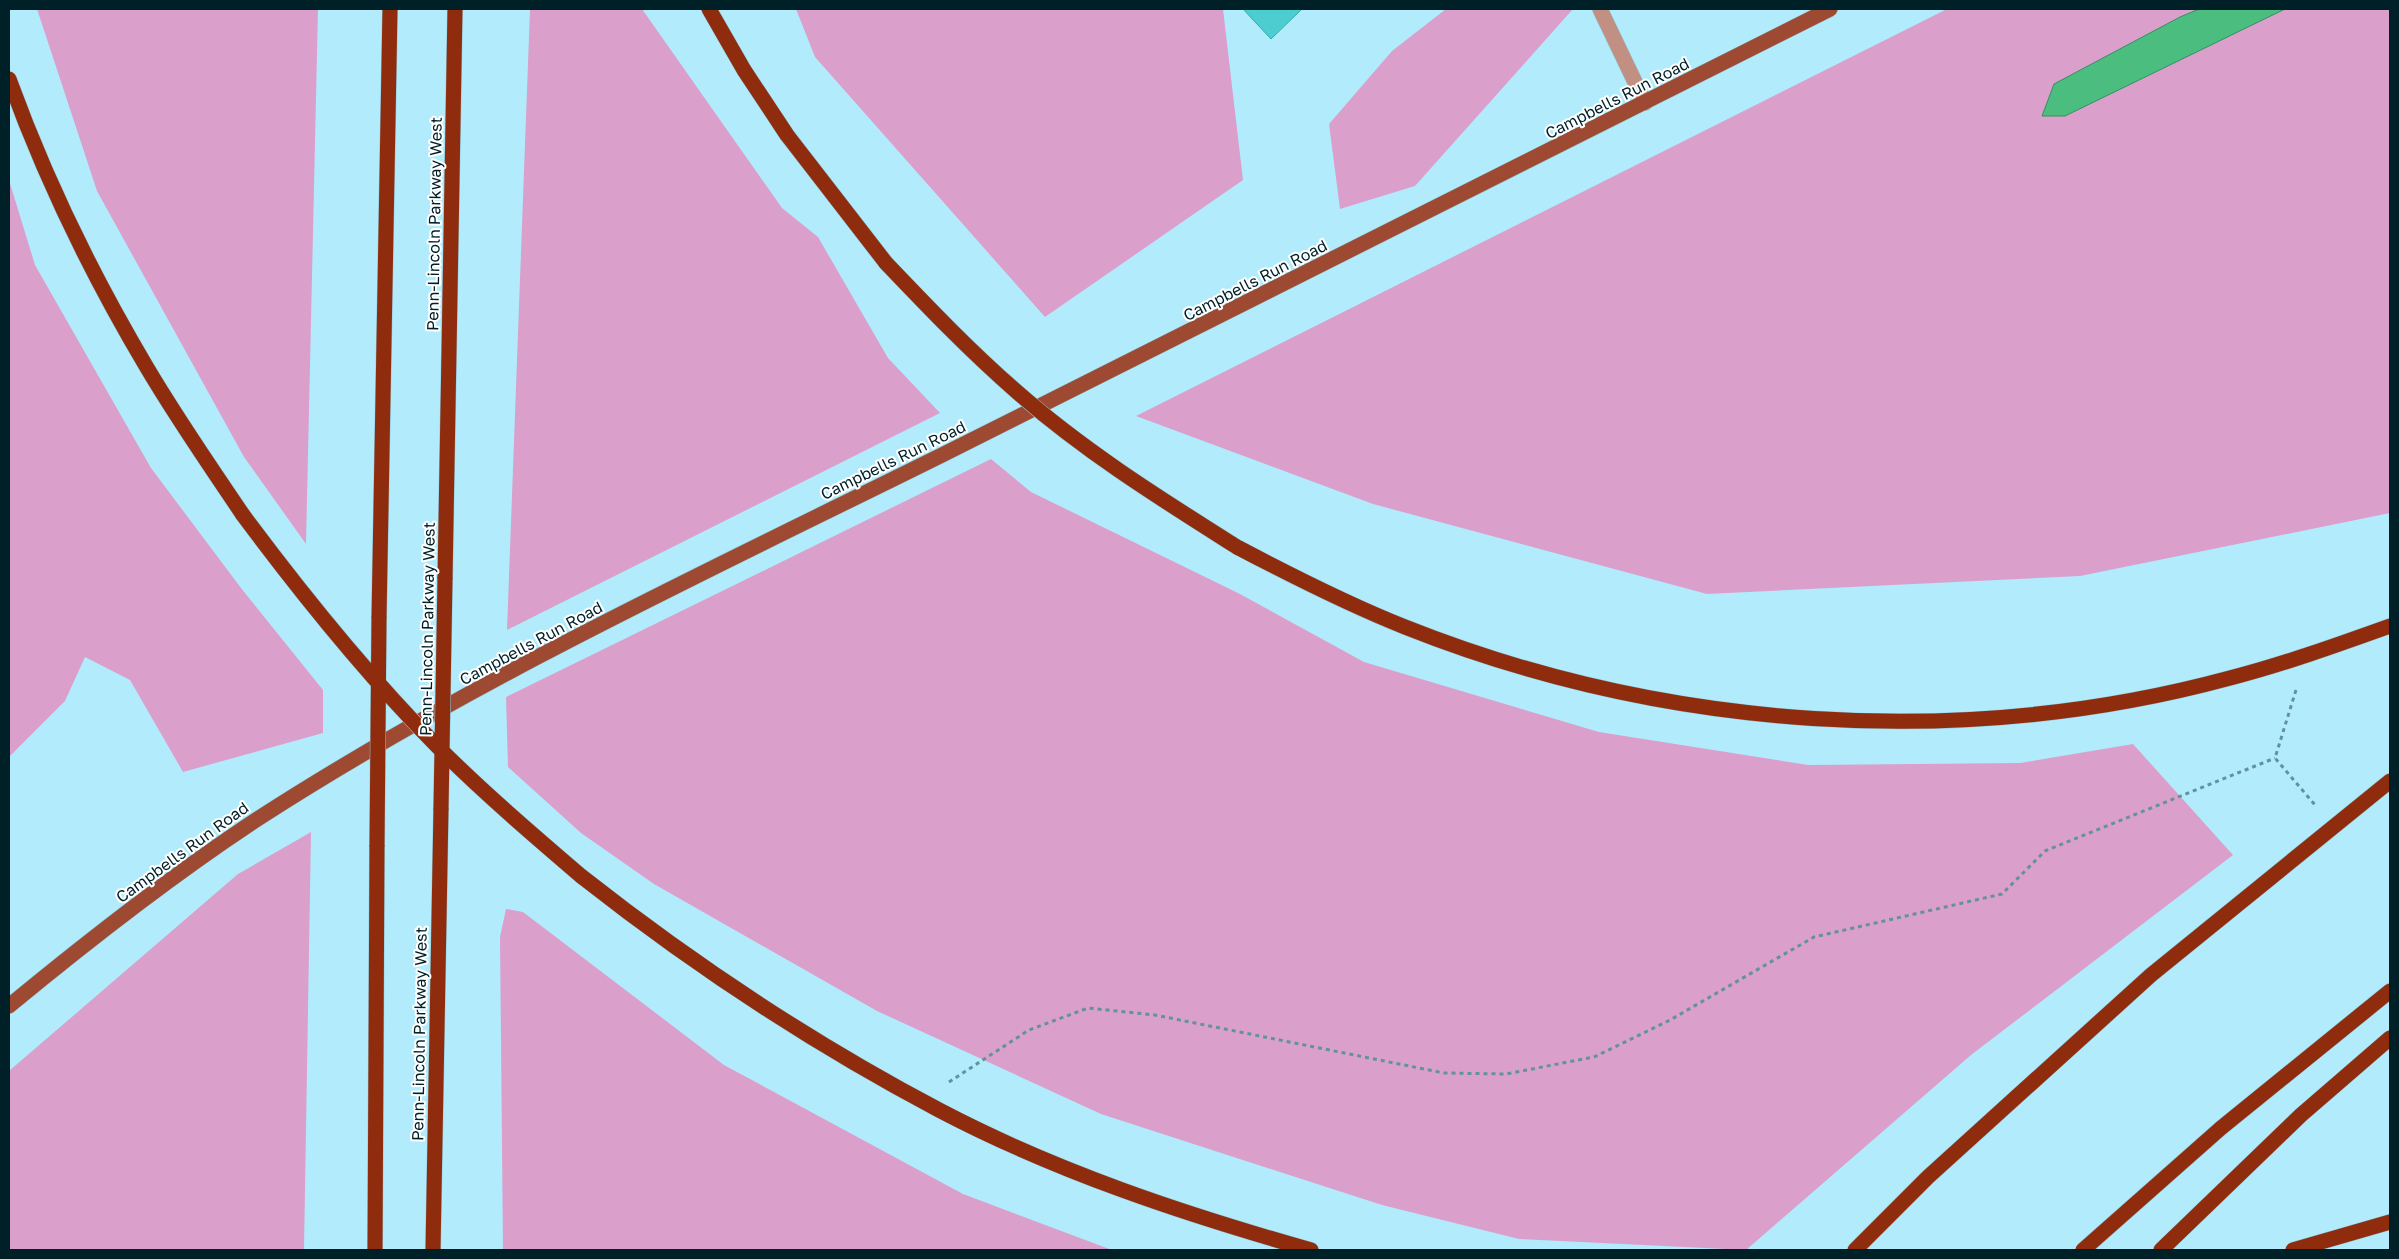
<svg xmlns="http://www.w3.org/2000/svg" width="2399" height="1259" font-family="'Golos Text',sans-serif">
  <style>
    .green { fill: #daa0cb }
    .water { fill: #4bbe7f; stroke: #348f65 }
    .building { fill: #4dcdcf; stroke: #2facad }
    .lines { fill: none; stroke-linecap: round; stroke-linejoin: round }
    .lane-casing { stroke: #92c7d6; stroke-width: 16 }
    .primary-casing { stroke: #92c7d6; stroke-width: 16 }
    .highway-casing { stroke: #92c7d6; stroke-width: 16 }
    .path { stroke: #63919e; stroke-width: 3; stroke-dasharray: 4 4; stroke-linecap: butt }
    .lane { stroke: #c19083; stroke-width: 15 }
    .primary { stroke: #9e4a33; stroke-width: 15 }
    .highway { stroke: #8f2c0e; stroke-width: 15 }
    .highway-bridge-casing { stroke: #92c7d6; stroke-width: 16; stroke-linecap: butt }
    .highway-bridge { stroke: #8f2c0e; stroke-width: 15 }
    .labels { text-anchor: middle; stroke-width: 4; stroke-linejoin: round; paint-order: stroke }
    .street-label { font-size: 16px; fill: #002028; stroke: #fff }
  </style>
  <rect width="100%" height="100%" fill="#b2ecfc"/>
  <path class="green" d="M37 9H318L306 544 244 457 97 191Z
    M530 9H642L782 208 818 237 888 358 940 413 507 630Z
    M796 9H1223L1243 180 1045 317 815 57Z
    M1446 9H1573L1415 186 1340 209 1329 124 1392 51Z
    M1947 9H2390V513L2080 576 1707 594 1373 504 1136 416Z
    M9 180 35 265 151 468 241 588 323 690V733L183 772 130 680 85 657 65 701 9 757Z
    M991 459 1031 492 1238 593 1364 662 1599 732 1808 765 2020 763 2133 744 2233 855 1971 1055 1746 1250 1519 1239 1382 1205 1101 1114 877 1011 654 884 581 833 508 767 506 697Z
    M311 832 304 1250H9V1071L238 874Z
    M506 909 523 912 724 1065 963 1194 1112 1250H503L500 937Z"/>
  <path class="water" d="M2199 9H2285L2065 116H2042L2054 84 2180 17Z"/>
  <path class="building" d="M1243 9H1302L1271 39Z"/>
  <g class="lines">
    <defs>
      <path id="lane" d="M1600 9 1645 103"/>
      <path id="primary" d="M9 1006C89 940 172 875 259 818 476 678 712 569 942 455 1239 308 1535 159 1830 9"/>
      <path id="highway" d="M709 9 744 70 787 135 886 263
        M9 79C45 178 92 275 146 366 176 417 210 466 243 515
        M1237 547C1292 576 1347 604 1405 627 1664 730 1960 751 2230 678 2284 664 2337 645 2390 626
        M445 579 455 9
        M379 618 390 9
        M581 876C694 965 812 1043 939 1110 1057 1172 1184 1214 1311 1250
        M375 1250 377 845
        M433 1250 441 808
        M1855 1250 1928 1177 2151 975 2390 781
        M2083 1250 2221 1128 2390 991
        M2161 1250 2301 1115 2390 1038
        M2293 1250 2390 1222"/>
    </defs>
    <use href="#lane" class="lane-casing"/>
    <use href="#primary" class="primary-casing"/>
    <use href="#highway" class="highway-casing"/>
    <path class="path" d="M2296 690 2275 758 2315 805
      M949 1082 1029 1030 1088 1008 1155 1015 1444 1073 1506 1074 1594 1057 1670 1020 1814 937 2002 894 2045 851 2275 758"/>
    <use href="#lane" class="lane"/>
    <use href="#primary" class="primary"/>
    <use href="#highway" class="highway"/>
    <defs>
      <path id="highway-bridge" d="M886 263C928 307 970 351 1016 391 1084 451 1161 499 1237 547
        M243 515C304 597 366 674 438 747 483 792 532 834 581 876
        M441 808 445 579
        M377 845 379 618"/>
    </defs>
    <use href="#highway-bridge" class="highway-bridge-casing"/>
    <use href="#highway-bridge" class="highway-bridge"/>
  </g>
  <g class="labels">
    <g class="street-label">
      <text transform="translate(1617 98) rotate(-27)" y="6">Campbells Run Road</text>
      <text transform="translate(434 224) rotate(-89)" y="6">Penn-Lincoln Parkway West</text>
      <text transform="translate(1255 280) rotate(-27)" y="6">Campbells Run Road</text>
      <text transform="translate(893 460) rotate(-26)" y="6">Campbells Run Road</text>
      <text transform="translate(427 629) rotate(-89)" y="6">Penn-Lincoln Parkway West</text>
      <text transform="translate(531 643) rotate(-28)" y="6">Campbells Run Road</text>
      <text transform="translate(182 852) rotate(-36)" y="6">Campbells Run Road</text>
      <text transform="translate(419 1034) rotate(-89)" y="6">Penn-Lincoln Parkway West</text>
    </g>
  </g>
  <rect width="2399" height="1259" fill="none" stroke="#002028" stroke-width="20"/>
</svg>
